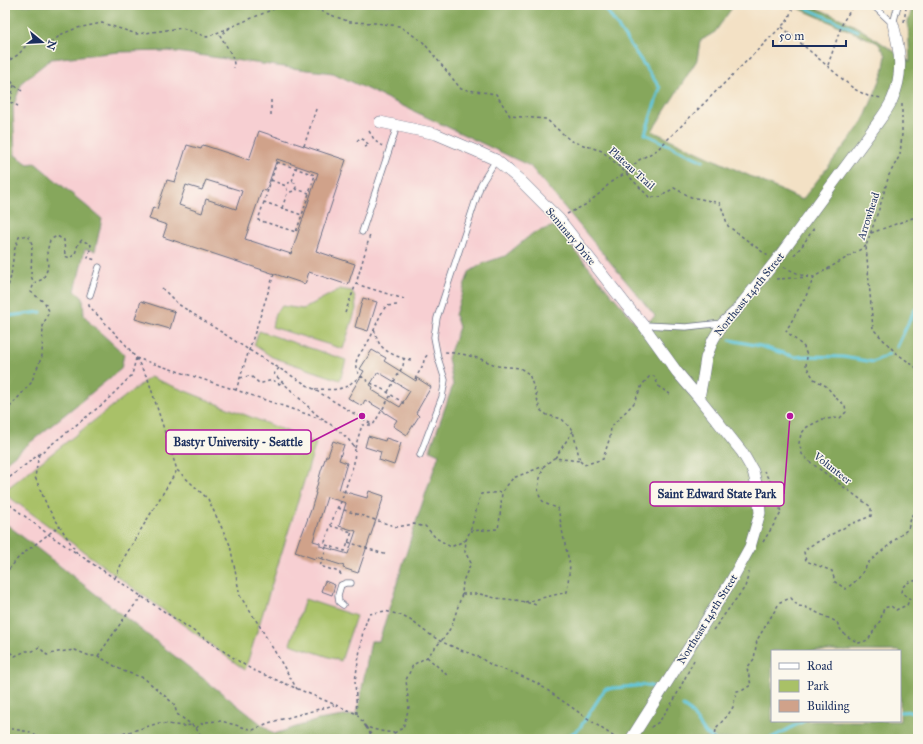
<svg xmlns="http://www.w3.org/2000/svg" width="923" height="744" font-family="'IM FELL Great Primer',serif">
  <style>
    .built { fill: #f7cfd2 }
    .green { fill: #a9c167; stroke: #627862 }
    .forest { fill: #86a75c; stroke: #506b5d; fill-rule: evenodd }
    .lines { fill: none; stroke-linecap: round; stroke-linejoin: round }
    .stream { stroke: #61c7de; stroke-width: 3 }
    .building { fill: #d0a28a; fill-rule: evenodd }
    .service-casing { stroke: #676d82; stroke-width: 7 }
    .minor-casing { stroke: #676d82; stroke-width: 12 }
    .path { stroke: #676d82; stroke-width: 1.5; stroke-dasharray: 3 3; stroke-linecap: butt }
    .service { stroke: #fff; stroke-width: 5.5 }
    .minor { stroke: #fff; stroke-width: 11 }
    .labels { text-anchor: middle; stroke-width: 3; stroke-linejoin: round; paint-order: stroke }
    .street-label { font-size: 11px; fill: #1b2f5e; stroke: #fbf7ec }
    .leader { fill: none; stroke: #b5179e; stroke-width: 1.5 }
    .callout-dot { fill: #b5179e; stroke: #fbf7ec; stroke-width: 1.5 }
    .callout { fill: #fbf7ec; stroke: #b5179e; stroke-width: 1.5 }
    .callout-label { font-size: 12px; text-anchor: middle; font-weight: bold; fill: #1b2f5e }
  </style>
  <rect width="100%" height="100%" fill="#fbf7ec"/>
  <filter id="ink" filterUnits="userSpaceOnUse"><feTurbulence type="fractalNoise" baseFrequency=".025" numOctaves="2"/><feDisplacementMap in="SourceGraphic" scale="8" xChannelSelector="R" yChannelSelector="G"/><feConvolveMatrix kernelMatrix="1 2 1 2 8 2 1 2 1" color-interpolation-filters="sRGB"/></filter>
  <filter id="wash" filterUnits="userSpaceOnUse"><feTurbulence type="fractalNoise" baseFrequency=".012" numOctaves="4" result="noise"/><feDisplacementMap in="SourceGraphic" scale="16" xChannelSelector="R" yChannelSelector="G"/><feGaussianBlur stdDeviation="0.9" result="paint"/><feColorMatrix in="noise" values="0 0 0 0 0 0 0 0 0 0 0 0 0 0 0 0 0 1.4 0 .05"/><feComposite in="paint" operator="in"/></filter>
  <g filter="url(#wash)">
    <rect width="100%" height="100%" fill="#f3e1c5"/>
    <path class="built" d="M169 51 291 68 333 73 530 166 655 316 594 716 318 720 274 734 5 523V463L121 369 124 354 91 324 84 315 83 298 75 291 85 249 94 251 28 165 15 156V130L13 107 22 82 51 59 119 52Z"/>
    <path class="green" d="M340 289 352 291 355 298 356 309 343 349 272 327 275 313 282 306 303 309Z
      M259 331 346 360 340 380 272 357 254 345Z
      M150 377 316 443 245 670 5 494V490Z
      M305 599 356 616 341 661 290 644Z"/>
    <path class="forest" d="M5 5H734L715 32 700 41 697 60 652 131 802 200 863 122 883 73 886 55 878 43 791 5H809L844 20 862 30 910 62 908 22 913 5H918V739H5V523L274 734 318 720 357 714 371 641H379L415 525 439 454 430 450 453 385 448 358 459 327 455 315 469 272 484 263 505 256 533 233 554 226 640 328 655 316 530 166 333 73 291 68 169 51 119 52 51 59 22 82 13 107 15 155 28 164 35 163 102 219 95 251 85 249 75 291 83 298 84 315 91 324 124 354 121 369 5 463ZM772 651H900V721H772Z"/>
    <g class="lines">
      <path class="stream" d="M595 5 607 11 660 88 645 134 703 161
        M799 5 858 31
        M5 314 8 316 41 312
        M730 340 760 346 795 357 807 356 843 357 873 362 889 354
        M897 347 914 311 918 307
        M683 706 690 711 706 734 714 739
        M900 712 918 711
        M571 734 579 729 605 689 645 685 654 687
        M769 739 804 721"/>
    </g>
    <g id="blocks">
      <path class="building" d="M259 131 346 160 316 251 355 264 348 285 309 272 305 284 163 237 167 225 149 219 153 207 157 209 167 180 175 182 187 145 201 149 203 145 249 160ZM277 159 318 173 291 254 245 239 262 190 266 191ZM206 180 242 191 236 209 206 199 202 213 179 205 186 185 202 190Z
        M363 298 377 302 368 331 355 327Z
        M141 301 175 312 170 329 135 319Z
        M372 350 386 358 384 361 416 381 417 378 431 387 416 413 419 416 407 435 393 426 397 420 384 412V411L365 400 362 406 348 398 364 371 360 369ZM378 372 410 391 400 407 372 390 373 387 370 385Z
        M368 436 385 441 386 438 401 443 394 465 379 460 381 452 365 447Z
        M333 441 344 445 339 460 347 463 339 490 367 498 369 491 384 496 358 573 343 568 344 566 316 557 315 559 295 552 300 537H301L311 510 316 493H315L321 471 326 456H328ZM327 497 346 503 339 526 356 531 348 554 320 546V543L313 541Z
        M325 581 335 585 332 595 321 591Z"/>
    </g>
  </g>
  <g filter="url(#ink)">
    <use href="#blocks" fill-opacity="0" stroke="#676d82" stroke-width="1"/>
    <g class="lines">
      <defs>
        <path id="service" d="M872 5 876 8 893 24 898 5
          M362 232 397 126
          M90 295 99 267
          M644 325 686 327 723 323
          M420 455 442 397 445 380 438 358 434 337 437 318 481 184 496 160
          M343 605 339 602 338 595 341 585 346 583H351"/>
        <path id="minor" d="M380 122 436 134 476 151 496 160 521 181 559 219 627 306 643 325 677 372 699 398
          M631 739 730 583 750 547 760 513 758 491 753 471 742 452 699 398 703 377 706 358 713 340 723 323 736 311 775 262 879 121C884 114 889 107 892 100 904 74 900 50 893 24"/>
      </defs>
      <use href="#service" class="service-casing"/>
      <use href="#minor" class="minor-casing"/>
      <path class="path" d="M304 5 350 22 376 23 399 26 423 42 461 89 496 94 510 116 546 119 571 141 602 151 623 170 649 197H660L674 188 691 197 720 203 728 226 768 256
        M904 22 906 8 908 5
        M782 27 854 89 868 96 882 98
        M230 28 220 35C225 45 235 56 234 68
        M5 63 19 54 28 43 53 41 62 34 77 28 102 23 137 34 182 28 207 37 283 5
        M828 65 841 27 844 20 854 5
        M5 71 14 85 22 91
        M14 85 10 102 18 106
        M902 104V134L900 155 889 175 880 206 866 246 873 329 895 352 918 369
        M271 115V99
        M369 131 375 141 382 146
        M357 141 360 138 364 140 369 145 365 147
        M304 146 317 106
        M277 162 315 175 302 215 264 202Z
        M271 180 286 186 287 190 290 192 294 191 296 187 295 183 292 182 288 183 286 186
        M292 181 297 166
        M295 189 309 193
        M264 202 258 220 296 232 302 215
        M282 208 288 191
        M567 214 585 205 599 194 611 182 626 173 639 160 657 150 788 20 791 12 794 5
        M871 233 918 216
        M866 246 814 277 806 296 786 331 804 347 807 356 806 366 814 379 826 386 838 400 845 405 846 412 840 418 823 419 807 427 801 434 799 443 802 454 810 462 871 507V516L851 524 808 547 804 552 806 561 832 571 835 582 846 589 858 579 869 562 908 529 912 515 918 508
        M794 255 802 246 814 228
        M784 267 801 275 814 277
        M274 274 236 390 318 418 330 424 338 430 348 439 355 448 354 463 341 502 336 510 325 542 326 549 320 566 339 572 343 577
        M776 279 810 277
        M356 284 404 299
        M162 288 178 304 249 350 373 425
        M5 297 11 276 14 251 19 237 28 235 32 244 31 276 34 283 43 279 48 268 47 252 50 240 57 236 64 240 65 256 70 258 75 254 78 244 82 240 91 245 88 258 96 260
        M397 305 386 306C378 317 375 330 368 342 364 349 357 355 356 363 353 377 378 386 387 392 393 396 399 400 405 404
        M345 313 356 284 370 235
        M374 330C376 334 377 339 379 343 385 353 400 358 411 360
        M136 358 148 379 177 470 208 499 230 545 240 596 259 625 297 689
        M136 358 236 390
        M279 368 274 374 317 415 325 420
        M240 378 249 376 252 377 259 383H262L273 380 279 384 283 382
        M415 379C418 373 424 366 424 359L429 353
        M315 389C325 389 335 391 345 387 351 384 355 379 362 377
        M388 392 403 366 404 360 403 359
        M5 411 8 409 31 383 42 356 43 326 49 311 45 303 31 292 34 283
        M355 448 362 425H373L391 395
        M39 454 35 477 48 508 77 553
        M555 458 573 431
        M580 461 584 465 603 459 610 437 611 427 634 403 642 385 649 377 654 376 659 387 670 394
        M5 481 104 403 132 375 136 358 126 345 89 306V303
        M5 501 48 534 246 666 253 670 357 714 366 727 380 731 394 733 393 739
        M338 508 397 527 414 524 421 526H425L436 538 451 547 466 540
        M470 531 498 529 500 517 502 492
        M348 542 387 555
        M763 542 781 513 776 492 764 471
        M326 545 345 551 352 532 331 526
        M5 574 19 557 59 526
        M115 578 125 556 177 470
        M462 594H480L495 598 516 600 537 605
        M525 602 567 592 570 565 564 540 558 508C554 507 548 505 545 503 533 494 540 478 544 466
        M713 630 745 587 750 569
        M5 649 15 656 26 651H33L39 647 47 655 58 652 75 650 90 656H98L123 671 144 678 174 704 177 714 196 728 202 739
        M98 656 125 617 142 596
        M427 657 448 676
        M357 714 355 681 363 631 369 614 385 611 400 615 412 621 423 630 440 641 458 649 479 657 493 666 517 674 537 683 617 739
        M366 727 374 739
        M651 727 659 722 674 700 694 660
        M196 728 204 722 221 721 253 730 268 723 334 705
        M5 729H13L30 732 40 739
        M394 733 403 728 409 707 406 680 413 665 427 657 447 634 452 625 462 594 463 581 471 563 465 552 466 540 470 531 481 494 502 492 513 478 544 466 554 458 580 461 573 431 562 419 547 415 540 410 536 394 529 374 520 368 498 366 478 358 462 354 445 352
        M106 739 159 723 183 726 193 725
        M715 739 716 728 728 715 733 707 737 691 743 690 751 685 747 668 754 659 757 640 780 602 791 598 798 606 805 607 837 622C841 634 848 637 859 643L868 640 880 621 884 608 891 606 896 610 907 605 910 599 901 592 902 588C906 583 911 580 918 581"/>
      <use href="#service" class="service"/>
      <use href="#minor" class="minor"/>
    </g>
  </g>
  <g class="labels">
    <g class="street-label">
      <text transform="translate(632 168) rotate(42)" y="4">Plateau Trail</text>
      <text transform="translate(868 216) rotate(-72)" y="4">Arrowhead</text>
      <text transform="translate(571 236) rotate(50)" y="4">Seminary Drive</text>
      <text transform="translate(749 294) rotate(-51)" y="4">Northeast 145th Street</text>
      <text transform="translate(833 468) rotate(38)" y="4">Volunteer</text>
      <text transform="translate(707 619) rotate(-58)" y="4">Northeast 145th Street</text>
    </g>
  </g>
  <path class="leader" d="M362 416L311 442M790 416L784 494"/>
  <g class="callout-dot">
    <circle cx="362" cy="416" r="4"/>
    <circle cx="790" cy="416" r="4"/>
  </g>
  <g class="callout">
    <rect x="166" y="430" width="145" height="24" rx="4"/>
    <rect x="650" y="482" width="134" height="24" rx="4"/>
  </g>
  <g class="callout-label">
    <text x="238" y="446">Bastyr University - Seattle</text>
    <text x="717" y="498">Saint Edward State Park</text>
  </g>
  <rect width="923" height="744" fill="none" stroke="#fbf7ec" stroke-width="20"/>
  <rect x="771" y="650" width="130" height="72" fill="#fbf7ec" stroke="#a1a7b3"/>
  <rect x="779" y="663" width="20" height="6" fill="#ffffff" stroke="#a1a7b3"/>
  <text x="807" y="670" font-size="12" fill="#1b2f5e">Road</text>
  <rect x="779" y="680" width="20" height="12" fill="#a9c167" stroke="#a1a7b3"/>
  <text x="807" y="690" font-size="12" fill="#1b2f5e">Park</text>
  <rect x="779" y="700" width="20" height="12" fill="#d0a28a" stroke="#a1a7b3"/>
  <text x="807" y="710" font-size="12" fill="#1b2f5e">Building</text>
  <g transform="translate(42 42) rotate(108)" stroke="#fbf7ec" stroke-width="3" paint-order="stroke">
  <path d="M0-3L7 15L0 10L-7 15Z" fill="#1b2f5e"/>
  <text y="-6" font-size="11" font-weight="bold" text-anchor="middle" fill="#1b2f5e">N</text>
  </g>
  <path d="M773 40v6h73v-6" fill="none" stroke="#1b2f5e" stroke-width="2"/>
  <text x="779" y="40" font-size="12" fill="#1b2f5e" stroke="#fbf7ec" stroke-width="3" paint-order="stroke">50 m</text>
</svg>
